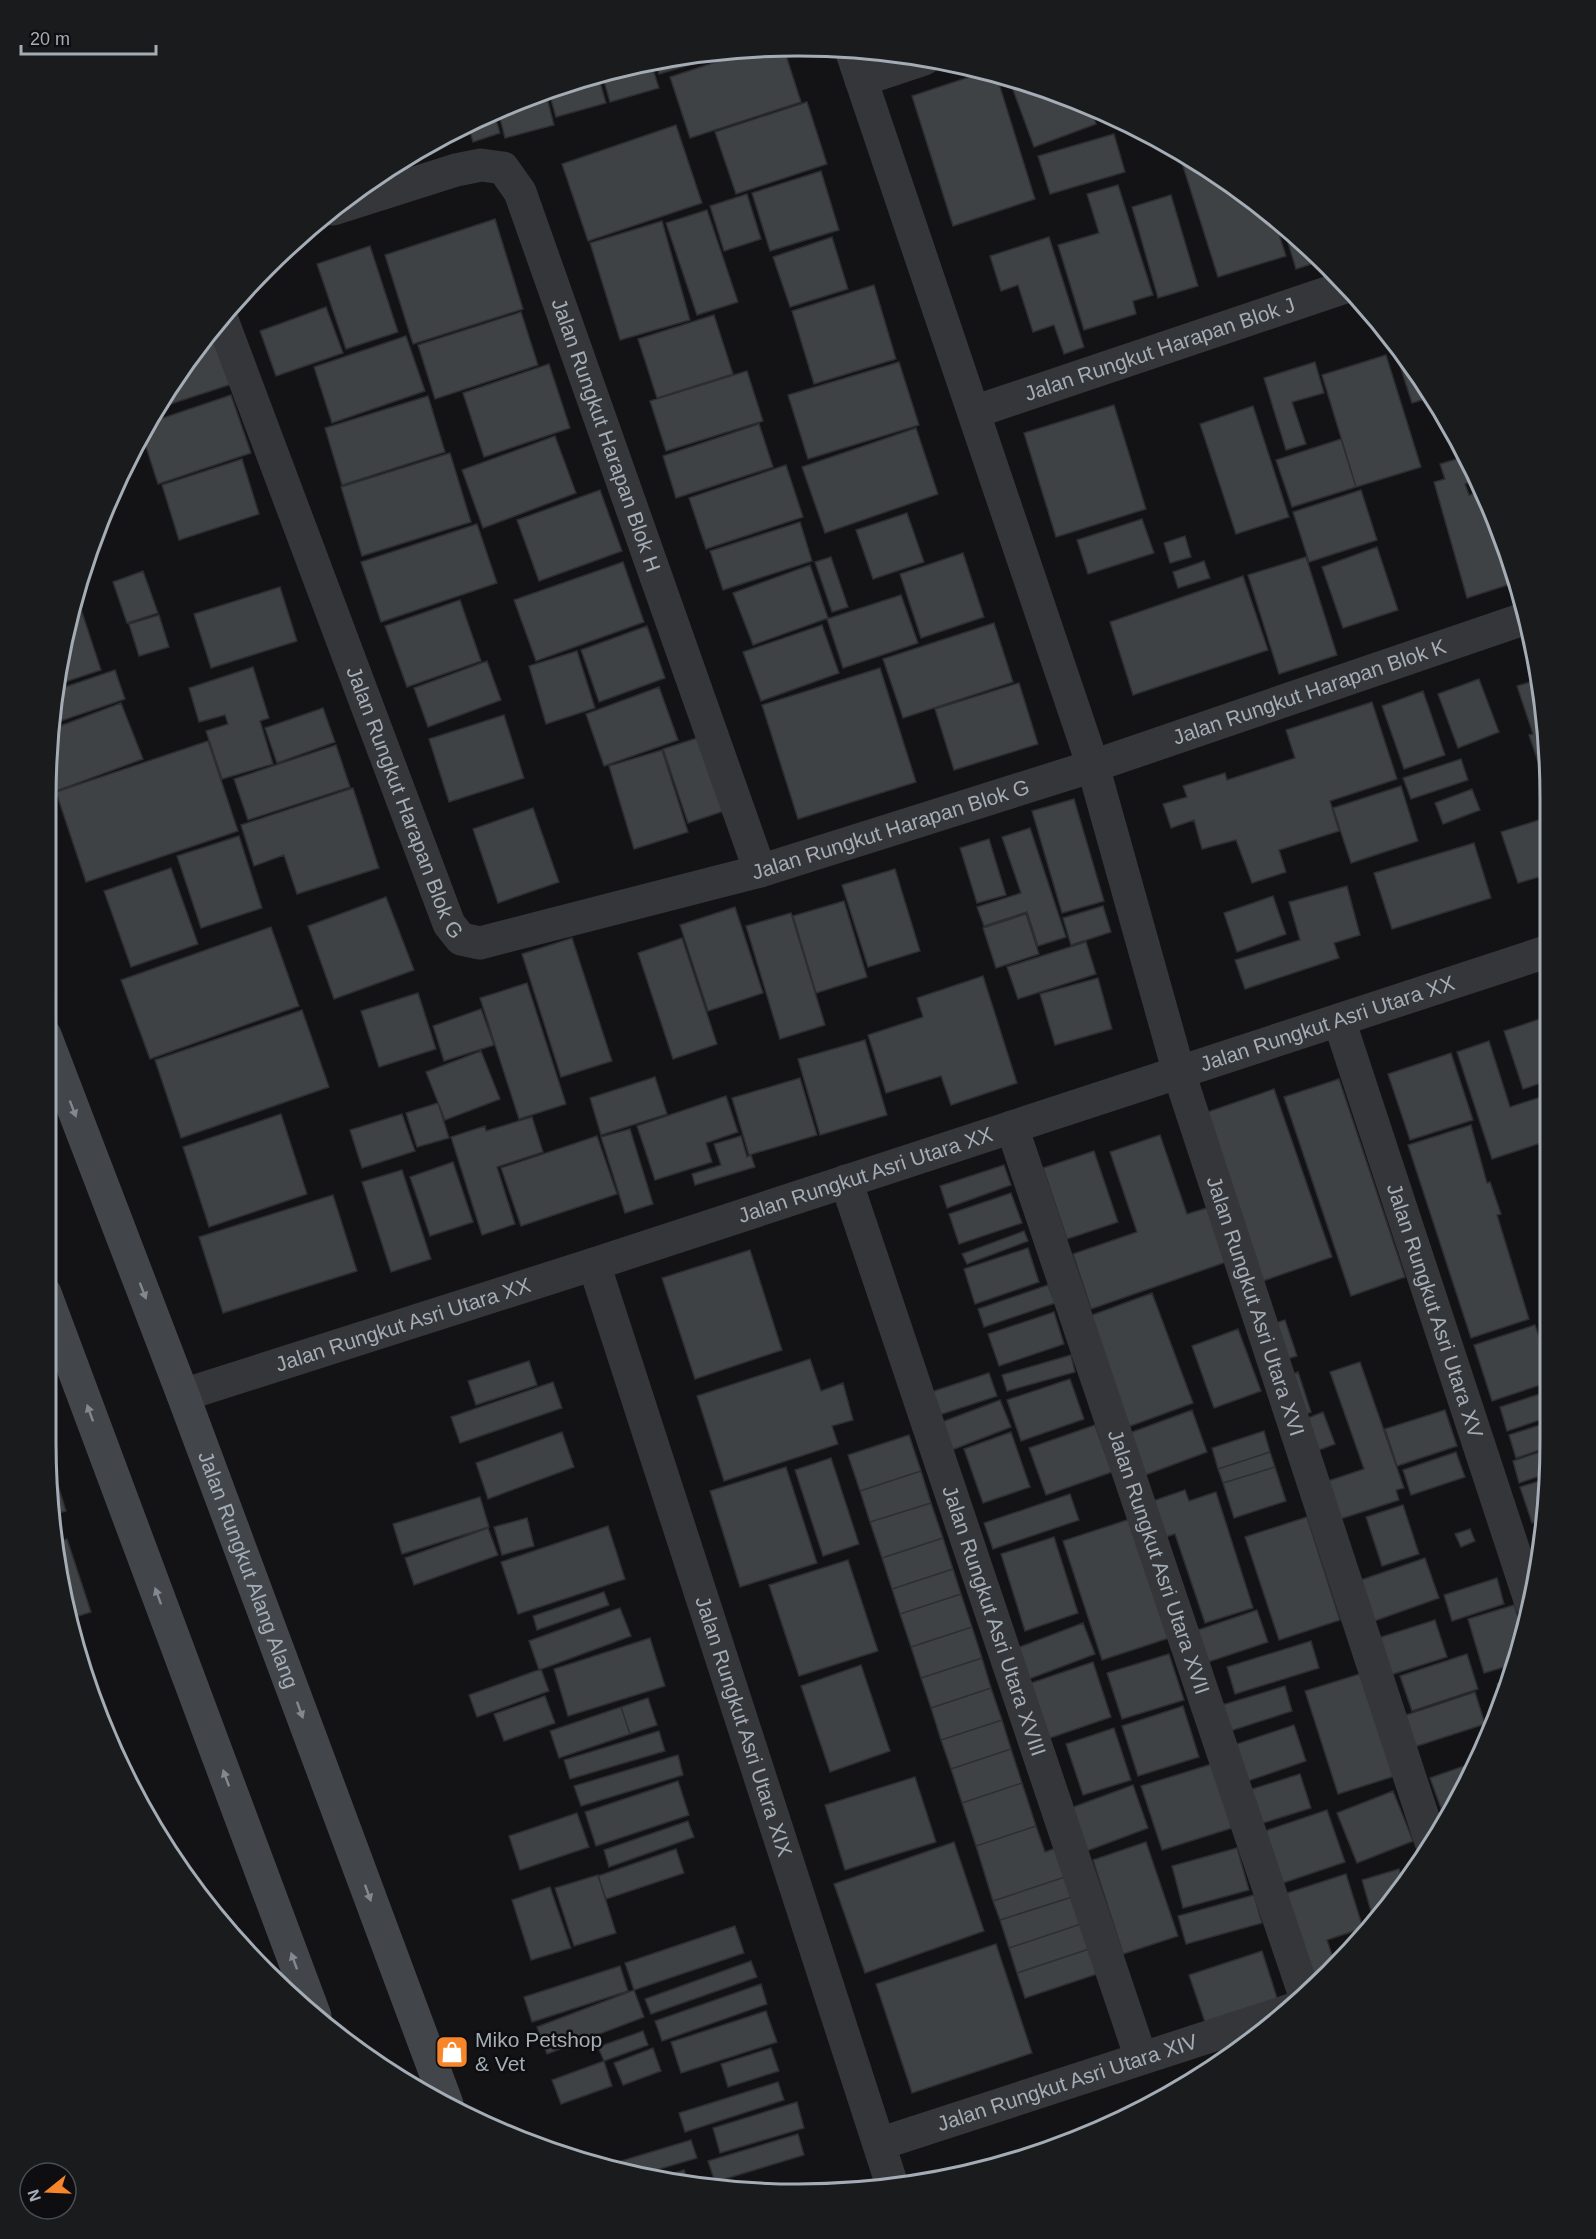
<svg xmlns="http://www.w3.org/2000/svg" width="1596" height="2239" font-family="Arial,sans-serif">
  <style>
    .building { fill: #3f4245; stroke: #2d2e31; stroke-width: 1.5 }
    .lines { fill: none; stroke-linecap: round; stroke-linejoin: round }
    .street { stroke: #34363a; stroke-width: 33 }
    .secondary { stroke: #42464a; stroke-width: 33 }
    .oneway { fill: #828990 }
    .labels { text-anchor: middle; stroke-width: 5; stroke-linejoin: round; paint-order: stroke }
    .street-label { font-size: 21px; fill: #a4adb6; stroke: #0e0e10 }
    .poi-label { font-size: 21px; fill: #a4adb6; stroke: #0e0e10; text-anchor: start }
    .rim { fill: none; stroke: #a4adb6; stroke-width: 3 }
  </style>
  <rect width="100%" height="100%" fill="#131315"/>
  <path class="building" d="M784 49 801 102 690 138 670 77 753 50Z
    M739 50 659 74 656 62 700 51Z
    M651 63 659 88 610 102 602 74Z
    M990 70 995 71 1035 199 953 226 912 96Z
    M598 75 606 103 556 117 548 89Z
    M1008 76 1090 107 1096 124 1034 147Z
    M545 90 554 125 505 138 498 111Z
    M807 102 827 164 736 194 715 132Z
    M494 113 500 133 473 142 468 125Z
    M676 125 702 203 588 241 562 164Z
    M460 128 463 136 435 145 433 140Z
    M1114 134 1125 172 1050 194 1038 156Z
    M431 142 433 149 404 158 422 146Z
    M1192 160 1257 201 1273 216 1286 256 1218 277 1182 163Z
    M821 171 839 230 770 251 752 193Z
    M1118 185 1153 295 1133 301 1136 314 1084 330 1058 245 1099 233 1087 194Z
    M747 194 761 239 724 251 710 206Z
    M1171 195 1198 286 1158 298 1132 207Z
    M707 210 738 302 697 315 666 223Z
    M495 219 523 309 413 344 385 255Z
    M662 221 690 320 620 340 590 243Z
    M1283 226 1321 261 1296 269Z
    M832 237 848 289 790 307 773 257Z
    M1049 237 1084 347 1064 354 1054 325 1033 332 1018 285 1001 291 990 256Z
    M370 246 398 332 346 349 317 264Z
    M874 285 896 359 814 384 792 311Z
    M326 307 343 353 276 376 260 331Z
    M521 312 538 365 435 399 418 345Z
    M714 315 733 374 657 398 638 339Z
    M212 329 232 384 155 409Z
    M406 336 425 391 332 423 314 367Z
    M1393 344 1428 398 1412 403Z
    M1386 355 1421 467 1356 487 1322 375Z
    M899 362 919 425 808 459 788 395Z
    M1315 362 1324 393 1292 402 1306 444 1286 450 1264 378Z
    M549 364 570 428 484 457 463 393Z
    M747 371 763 421 666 451 650 401Z
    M231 395 251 453 158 484 141 431 145 424Z
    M428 396 445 452 342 485 325 428Z
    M1114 405 1146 509 1056 537 1024 433Z
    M1253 406 1289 517 1236 534 1200 424Z
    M759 424 773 467 676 498 663 456Z
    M916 428 938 494 825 533 802 467Z
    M555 436 576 493 483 528 462 470Z
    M1341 439 1356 487 1292 507 1276 460Z
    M450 453 471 522 362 556 341 487Z
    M1467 456 1479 479 1465 484 1469 495 1484 491 1511 556 1517 582 1467 598 1434 482 1445 479 1440 464Z
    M242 459 259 514 179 540 162 485Z
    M786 465 803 517 706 549 689 498Z
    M600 490 622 551 539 581 517 520Z
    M1361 490 1377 540 1309 562 1293 512Z
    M907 513 924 562 873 579 856 530Z
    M1142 519 1154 553 1088 574 1077 540Z
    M800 522 812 561 723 590 710 551Z
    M477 524 497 583 381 622 361 562Z
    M1185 536 1191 557 1170 563 1164 543Z
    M1377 547 1398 610 1343 628 1322 567Z
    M963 553 984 617 921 638 900 574Z
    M831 557 848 607 832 612 815 562Z
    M1306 557 1337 655 1279 674 1248 575Z
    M1204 561 1210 578 1178 588 1173 572Z
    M623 562 644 622 536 661 514 600Z
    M810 565 828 618 753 645 733 593Z
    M143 571 158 613 127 623 113 582Z
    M1243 576 1268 650 1133 695 1110 622Z
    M280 587 297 641 211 668 194 614Z
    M901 595 918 643 843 668 827 619Z
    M77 597 101 670 56 685 60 651Z
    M460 600 481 661 407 687 385 626Z
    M159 615 169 647 139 656 129 624Z
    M994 623 1013 682 903 718 883 659Z
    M822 625 839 673 761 701 743 652Z
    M647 626 665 678 599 702 581 650Z
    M577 651 595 708 546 724 529 666Z
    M487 661 501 700 428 727 414 688Z
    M253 667 269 718 260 721 273 764 222 779 206 731 228 724 225 715 199 722 189 688Z
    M880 668 916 782 798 819 762 705Z
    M115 670 125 699 52 724 56 690Z
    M1479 679 1499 732 1458 748 1438 694Z
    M1540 679 1545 699V782L1529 735 1533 734 1517 686Z
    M1019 683 1038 744 954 770 935 709Z
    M659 687 678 740 604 766 586 714Z
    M1423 691 1445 755 1404 769 1382 706Z
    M1372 702 1397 779 1330 801 1339 831 1279 850 1286 872 1252 883 1236 840 1202 849 1194 820 1171 828 1163 804 1187 797 1183 786 1225 773 1227 780 1295 758 1286 730Z
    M121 703 143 759 45 795 52 729Z
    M323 708 335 742 277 763 265 728Z
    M504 715 524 778 449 802 429 739Z
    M700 737 724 811 688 823 663 749Z
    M208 741 238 831 86 882 56 792Z
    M336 745 350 787 248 820 234 779Z
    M662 750 688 832 634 849 609 766Z
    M1461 759 1468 780 1411 799 1403 778Z
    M1401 786 1418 841 1351 863 1333 808Z
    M353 788 379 868 297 894 284 855 254 866 241 825Z
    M1472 789 1480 810 1443 824 1435 803Z
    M1074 799 1104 901 1062 913 1032 811Z
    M533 808 559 882 498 903 473 829Z
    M1545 818 1546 875 1518 883 1501 832Z
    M1030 828 1066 937 1038 946 1027 912 984 926 977 907 1021 893 1002 837Z
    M239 836 262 908 201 928 177 856Z
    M989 839 1006 895 977 903 960 848Z
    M1474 843 1491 898 1392 929 1374 873Z
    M171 868 198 944 131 967 104 891Z
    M895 869 920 951 868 967 842 885Z
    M1347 886 1360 935 1334 943 1339 958 1245 989 1235 960 1300 940 1289 902Z
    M1273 896 1286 934 1237 952 1224 913Z
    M386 897 414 970 334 999 308 926Z
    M844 901 867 977 816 993 793 916Z
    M1103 906 1111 932 1071 945 1063 918Z
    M735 907 763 993 708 1011 680 925Z
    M791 913 825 1025 780 1039 746 926Z
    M1026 914 1039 954 996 968 983 928Z
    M271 927 299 1006 150 1059 121 980Z
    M572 938 612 1061 561 1077 522 954Z
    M682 938 717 1044 673 1059 638 953Z
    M1086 942 1096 974 1018 999 1007 967Z
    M983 976 1017 1083 951 1105 941 1076 886 1093 868 1035 923 1017 917 998Z
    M1098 978 1112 1029 1055 1045 1040 994Z
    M527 983 566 1104 519 1119 480 998Z
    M418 993 436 1049 379 1067 361 1011Z
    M481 1009 494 1045 444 1061 433 1026Z
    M302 1010 329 1087 181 1138 155 1060Z
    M1546 1017 1547 1081 1523 1089 1504 1031Z
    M865 1040 887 1115 820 1135 798 1059Z
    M1489 1041 1510 1107 1547 1095V1141L1492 1159 1457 1052Z
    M481 1051 500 1099 445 1120 426 1072Z
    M1451 1053 1473 1120 1410 1140 1388 1074Z
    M655 1077 667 1114 601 1135 590 1098Z
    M800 1078 817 1135 749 1155 732 1098Z
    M1339 1079 1405 1277 1351 1296 1284 1097Z
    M1274 1089 1332 1257 1260 1282 1202 1114Z
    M726 1096 738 1132 706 1143 712 1162 655 1180 637 1126Z
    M438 1103 449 1138 417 1147 406 1113Z
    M281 1114 307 1194 209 1227 183 1147Z
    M402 1114 415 1151 362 1168 350 1130Z
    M532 1117 543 1152 497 1167 515 1224 482 1235 451 1137 485 1126 486 1131Z
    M1471 1125 1487 1183 1490 1182 1501 1214 1497 1215 1529 1319 1471 1338 1408 1145Z
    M630 1129 653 1204 625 1213 601 1137Z
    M1160 1135 1187 1214 1210 1207 1229 1261 1091 1309 1073 1254 1137 1232 1110 1152Z
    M597 1136 617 1194 521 1226 501 1168Z
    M741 1136 747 1157 751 1155 755 1167 695 1185 692 1174 721 1165 714 1144Z
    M1094 1151 1118 1222 1067 1239 1043 1168Z
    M453 1162 473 1222 430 1236 410 1177Z
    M1004 1165 1011 1185 947 1208 940 1186Z
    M402 1170 431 1259 391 1272 362 1182Z
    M1011 1193 1022 1223 959 1244 949 1214Z
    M333 1195 357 1271 223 1313 199 1237Z
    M1024 1231 1028 1241 967 1264 962 1254Z
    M1028 1248 1039 1282 975 1304 964 1269Z
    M750 1250 782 1350 695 1379 662 1278Z
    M1048 1285 1055 1303 984 1327 978 1309Z
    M1152 1293 1193 1403 1125 1428 1084 1318Z
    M1054 1312 1064 1344 999 1366 988 1334Z
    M1285 1320 1297 1356 1277 1362 1266 1326Z
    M1535 1325 1545 1354 1549 1356V1382L1492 1401 1474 1345Z
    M1238 1329 1261 1391 1214 1408 1192 1346Z
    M1071 1355 1075 1372 1007 1391 1002 1375Z
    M810 1359 821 1391 843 1383 853 1420 832 1426 838 1444 724 1481 697 1396Z
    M529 1361 537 1385 476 1405 468 1381Z
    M1360 1362 1404 1488 1396 1490 1399 1500 1334 1521 1322 1483 1364 1469 1330 1372Z
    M45 1369 52 1392 45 1394Z
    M1298 1372 1311 1412 1301 1416 1288 1376Z
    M989 1373 997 1396 927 1419 919 1396Z
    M1070 1379 1084 1419 1021 1441 1007 1400Z
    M553 1382 562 1408 460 1443 451 1417Z
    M1549 1391V1417L1507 1431 1500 1407Z
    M1000 1400 1011 1427 944 1453 934 1425Z
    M1192 1410 1207 1452 1140 1477 1124 1435Z
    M1445 1410 1457 1446 1397 1466 1385 1429Z
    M1323 1412 1335 1444 1319 1450 1308 1418Z
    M1549 1422V1447L1516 1458 1509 1435Z
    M1095 1425 1112 1472 1046 1495 1029 1448Z
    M1264 1431 1270 1452 1218 1469 1212 1448Z
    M562 1432 574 1467 488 1499 476 1463Z
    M1011 1432 1030 1487 983 1503 964 1449Z
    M909 1435 921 1471 860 1491 848 1455Z
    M46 1446 66 1511 55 1514Z
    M1549 1449V1473L1519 1483 1513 1461Z
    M1270 1452 1275 1467 1223 1483 1218 1469Z
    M1456 1452 1465 1477 1411 1495 1403 1470Z
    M831 1458 859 1544 823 1556 795 1470Z
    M786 1467 817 1563 740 1587 710 1491Z
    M1275 1467 1286 1501 1234 1518 1223 1483Z
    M921 1471 931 1503 870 1522 860 1491Z
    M1549 1478 1545 1518 1532 1523 1520 1487Z
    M1185 1490 1189 1501 1216 1492 1253 1608 1205 1623 1175 1534 1156 1540 1144 1504Z
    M1070 1494 1079 1520 993 1549 984 1523Z
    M480 1497 489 1527 402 1554 393 1524Z
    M931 1503 943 1538 882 1558 870 1522Z
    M1403 1505 1419 1554 1382 1566 1366 1517Z
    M1307 1517 1340 1620 1279 1640 1245 1537Z
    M527 1518 534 1546 502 1555 494 1527Z
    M1130 1519 1169 1638 1102 1660 1063 1541Z
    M608 1526 625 1579 518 1614 501 1562Z
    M488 1528 498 1555 414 1585 405 1558Z
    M1470 1529 1475 1541 1461 1547 1455 1534Z
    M1542 1533 1539 1554 1533 1536Z
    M1054 1537 1078 1613 1025 1631 1001 1554Z
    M943 1538 953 1569 892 1589 882 1558Z
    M67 1539 91 1612 69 1619 58 1542Z
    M1425 1558 1439 1598 1366 1624 1352 1583Z
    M848 1560 878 1651 799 1676 769 1585Z
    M953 1569 961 1594 900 1614 892 1589Z
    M1497 1578 1504 1604 1452 1621 1444 1595Z
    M604 1592 609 1605 537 1630 533 1616Z
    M961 1594 972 1627 911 1647 900 1614Z
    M1514 1605 1525 1638 1515 1664 1484 1673 1468 1619Z
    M620 1608 631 1636 539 1670 529 1641Z
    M1257 1610 1268 1642 1202 1664 1192 1632Z
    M1435 1620 1447 1657 1387 1676 1375 1639Z
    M1083 1623 1095 1654 1021 1682 1009 1651Z
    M972 1627 982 1658 921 1678 911 1647Z
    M650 1638 665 1686 568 1716 554 1669Z
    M1311 1641 1319 1668 1235 1694 1227 1667Z
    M1169 1654 1184 1700 1122 1719 1107 1673Z
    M1467 1654 1478 1689 1412 1711 1400 1676Z
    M982 1658 991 1688 931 1708 921 1678Z
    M1093 1662 1111 1717 1044 1740 1025 1685Z
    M861 1665 890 1751 830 1772 801 1686Z
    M541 1669 549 1691 477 1717 469 1695Z
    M1363 1673 1395 1776 1338 1794 1305 1691Z
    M1508 1681 1502 1698 1497 1684Z
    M1285 1686 1292 1711 1230 1731 1222 1705Z
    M991 1688 1002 1720 941 1740 931 1708Z
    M1475 1692 1485 1724 1414 1747 1403 1716Z
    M545 1696 555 1723 504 1741 494 1714Z
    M648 1698 657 1725 630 1734 621 1707Z
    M1183 1706 1199 1757 1138 1776 1122 1726Z
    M621 1707 630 1734 559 1758 550 1731Z
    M1002 1720 1011 1749 951 1769 941 1740Z
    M1294 1725 1306 1761 1239 1784 1228 1747Z
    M1114 1728 1131 1780 1083 1795 1066 1744Z
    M659 1731 665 1751 570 1779 564 1760Z
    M1011 1749 1022 1783 962 1803 951 1769Z
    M678 1755 683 1775 581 1806 574 1786Z
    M1478 1761 1455 1803 1441 1808 1430 1778Z
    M1212 1764 1232 1828 1162 1850 1141 1786Z
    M1300 1774 1311 1808 1257 1825 1246 1791Z
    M915 1777 936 1842 845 1870 825 1805Z
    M678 1781 689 1815 596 1846 585 1812Z
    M1022 1783 1036 1826 976 1846 962 1803Z
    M1133 1785 1148 1828 1084 1852 1068 1809Z
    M1393 1791 1413 1841 1357 1863 1337 1813Z
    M1453 1804V1806L1444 1821 1441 1808Z
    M1327 1810 1345 1862 1280 1884 1262 1832Z
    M577 1813 589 1847 520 1870 509 1836Z
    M688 1821 694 1837 609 1867 604 1850Z
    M1036 1826 1045 1852 1056 1848 1065 1877 993 1901 976 1846Z
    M954 1842 984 1931 865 1973 834 1884Z
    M1146 1842 1178 1936 1123 1954 1093 1860Z
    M1237 1848 1249 1890 1183 1908 1172 1866Z
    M676 1849 684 1873 606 1899 598 1876Z
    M1399 1869 1404 1885 1395 1900 1374 1922 1362 1880Z
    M1346 1874 1363 1928 1327 1940 1335 1964 1326 1974 1307 1979 1281 1895Z
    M598 1875 616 1933 574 1946 555 1888Z
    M1065 1877 1072 1897 1000 1920 993 1901Z
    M550 1887 571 1948 531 1960 512 1900Z
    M1254 1895 1262 1923 1186 1944 1178 1916Z
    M1072 1897 1081 1924 1009 1948 1000 1920Z
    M1081 1924 1089 1949 1017 1973 1009 1948Z
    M735 1926 744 1953 634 1990 625 1963Z
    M996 1944 1032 2053 912 2093 876 1984Z
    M1089 1949 1097 1974 1025 1998 1017 1973Z
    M1262 1951 1278 2001 1206 2025 1189 1975Z
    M751 1961 757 1977 651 2014 645 1999Z
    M620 1966 628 1991 532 2022 524 1997Z
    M761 1984 767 2004 662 2041 655 2021Z
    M634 1990 644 2017 547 2054 537 2027Z
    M766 2011 777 2042 681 2073 671 2042Z
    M643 2031 648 2045 604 2061 598 2047Z
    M653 2048 661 2071 623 2085 614 2063Z
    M771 2048 779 2071 728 2087 721 2064Z
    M604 2061 612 2086 561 2104 552 2080Z
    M778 2082 784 2100 685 2132 679 2113Z
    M797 2102 804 2128 720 2153 713 2128Z
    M798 2134 804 2155 715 2182 708 2161Z
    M691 2140 697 2158 639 2175 625 2173 621 2161Z
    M1048 2143 1050 2146 994 2161Z
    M684 2170 689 2185 657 2179Z"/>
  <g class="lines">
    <g class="street">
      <path id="s1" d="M850 47 1093 766 1179 1073 1431 1842"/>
      <path d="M861 80 924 59"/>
      <path id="s2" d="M333 209 456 170 481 165 503 168 520 192 760 871"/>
      <path id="s3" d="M221 317 449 924 461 939 480 943 760 871 1093 766 1526 618"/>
      <path id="s4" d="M974 412 1348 286"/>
      <path id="s5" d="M1339 1020 1531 1603"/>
      <path id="s6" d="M1012 1127 1305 1996"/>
      <path id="s7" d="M846 1181 1141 2058"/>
      <path id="s8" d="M594 1264 893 2188"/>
      <path id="s9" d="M183 1395 594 1264 1546 952"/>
      <path id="s10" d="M879 2144 1291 2010"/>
    </g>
    <g class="secondary">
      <path id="s11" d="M45 1035 183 1395 447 2104"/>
      <path d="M45 1293 315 2016"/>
    </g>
  </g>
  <defs><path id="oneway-solid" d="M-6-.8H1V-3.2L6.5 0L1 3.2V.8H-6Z" transform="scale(1.5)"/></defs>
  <g class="oneway">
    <use href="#oneway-solid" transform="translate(73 1109) rotate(69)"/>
    <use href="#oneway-solid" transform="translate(143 1291) rotate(69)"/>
    <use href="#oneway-solid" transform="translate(90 1413) rotate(-110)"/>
    <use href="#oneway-solid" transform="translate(158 1596) rotate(-110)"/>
    <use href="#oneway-solid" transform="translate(300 1710) rotate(70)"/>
    <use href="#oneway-solid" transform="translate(226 1778) rotate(-110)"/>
    <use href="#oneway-solid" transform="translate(368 1893) rotate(70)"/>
    <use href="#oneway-solid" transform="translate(294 1961) rotate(-110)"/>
  </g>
  <defs>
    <symbol id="shop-square" viewBox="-11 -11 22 22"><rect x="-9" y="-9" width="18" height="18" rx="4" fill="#f78529" stroke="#0e0e10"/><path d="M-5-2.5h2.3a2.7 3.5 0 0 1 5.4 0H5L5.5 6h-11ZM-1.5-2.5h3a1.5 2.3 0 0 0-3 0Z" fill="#fff"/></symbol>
  </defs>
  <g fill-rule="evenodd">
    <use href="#shop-square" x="433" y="2033" width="38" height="38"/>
  </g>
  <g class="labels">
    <g class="street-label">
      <text dy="7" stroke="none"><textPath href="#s4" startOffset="196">Jalan Rungkut Harapan Blok J</textPath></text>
      <text dy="7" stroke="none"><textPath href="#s2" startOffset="464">Jalan Rungkut Harapan Blok H</textPath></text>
      <text dy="7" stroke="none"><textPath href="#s3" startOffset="1554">Jalan Rungkut Harapan Blok K</textPath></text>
      <text dy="7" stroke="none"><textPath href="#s3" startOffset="519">Jalan Rungkut Harapan Blok G</textPath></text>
      <text dy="7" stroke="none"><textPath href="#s3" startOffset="1113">Jalan Rungkut Harapan Blok G</textPath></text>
      <text dy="7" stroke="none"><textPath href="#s9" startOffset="1203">Jalan Rungkut Asri Utara XX</textPath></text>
      <text dy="7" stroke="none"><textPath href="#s9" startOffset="717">Jalan Rungkut Asri Utara XX</textPath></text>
      <text dy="7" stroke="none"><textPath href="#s1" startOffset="1323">Jalan Rungkut Asri Utara XVI</textPath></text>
      <text dy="7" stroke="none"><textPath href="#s5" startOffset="306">Jalan Rungkut Asri Utara XV</textPath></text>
      <text dy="7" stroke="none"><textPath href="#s9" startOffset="231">Jalan Rungkut Asri Utara XX</textPath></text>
      <text dy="7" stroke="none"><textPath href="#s6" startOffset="459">Jalan Rungkut Asri Utara XVII</textPath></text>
      <text dy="7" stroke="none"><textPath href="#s11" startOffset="572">Jalan Rungkut Alang Alang</textPath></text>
      <text dy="7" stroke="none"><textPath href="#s7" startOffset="464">Jalan Rungkut Asri Utara XVIII</textPath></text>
      <text dy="7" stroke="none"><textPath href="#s8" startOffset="486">Jalan Rungkut Asri Utara XIX</textPath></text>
      <text dy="7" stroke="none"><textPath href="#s10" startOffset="198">Jalan Rungkut Asri Utara XIV</textPath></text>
    </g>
    <g class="poi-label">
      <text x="475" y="2047">Miko Petshop<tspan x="475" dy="24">&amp; Vet</tspan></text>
    </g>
  </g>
  <path d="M0 0H1596V2239H0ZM798 56H798A742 742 0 0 1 1540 798V1442A742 742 0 0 1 798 2184H798A742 742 0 0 1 56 1442V798A742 742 0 0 1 798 56Z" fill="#1a1b1d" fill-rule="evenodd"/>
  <path class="rim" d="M798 56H798A742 742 0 0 1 1540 798V1442A742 742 0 0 1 798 2184H798A742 742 0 0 1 56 1442V798A742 742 0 0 1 798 56Z"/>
  <g transform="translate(48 2191) rotate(252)"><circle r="28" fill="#0e0e10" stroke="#4a4e52" stroke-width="1.5"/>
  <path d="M0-4.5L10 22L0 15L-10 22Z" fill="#f78529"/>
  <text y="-9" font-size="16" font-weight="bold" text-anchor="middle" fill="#a4adb6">N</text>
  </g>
  <path d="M21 45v9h135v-9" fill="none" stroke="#a4adb6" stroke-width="3"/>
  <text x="30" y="45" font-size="18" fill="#a4adb6" stroke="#0e0e10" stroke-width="4.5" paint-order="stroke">20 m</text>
</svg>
